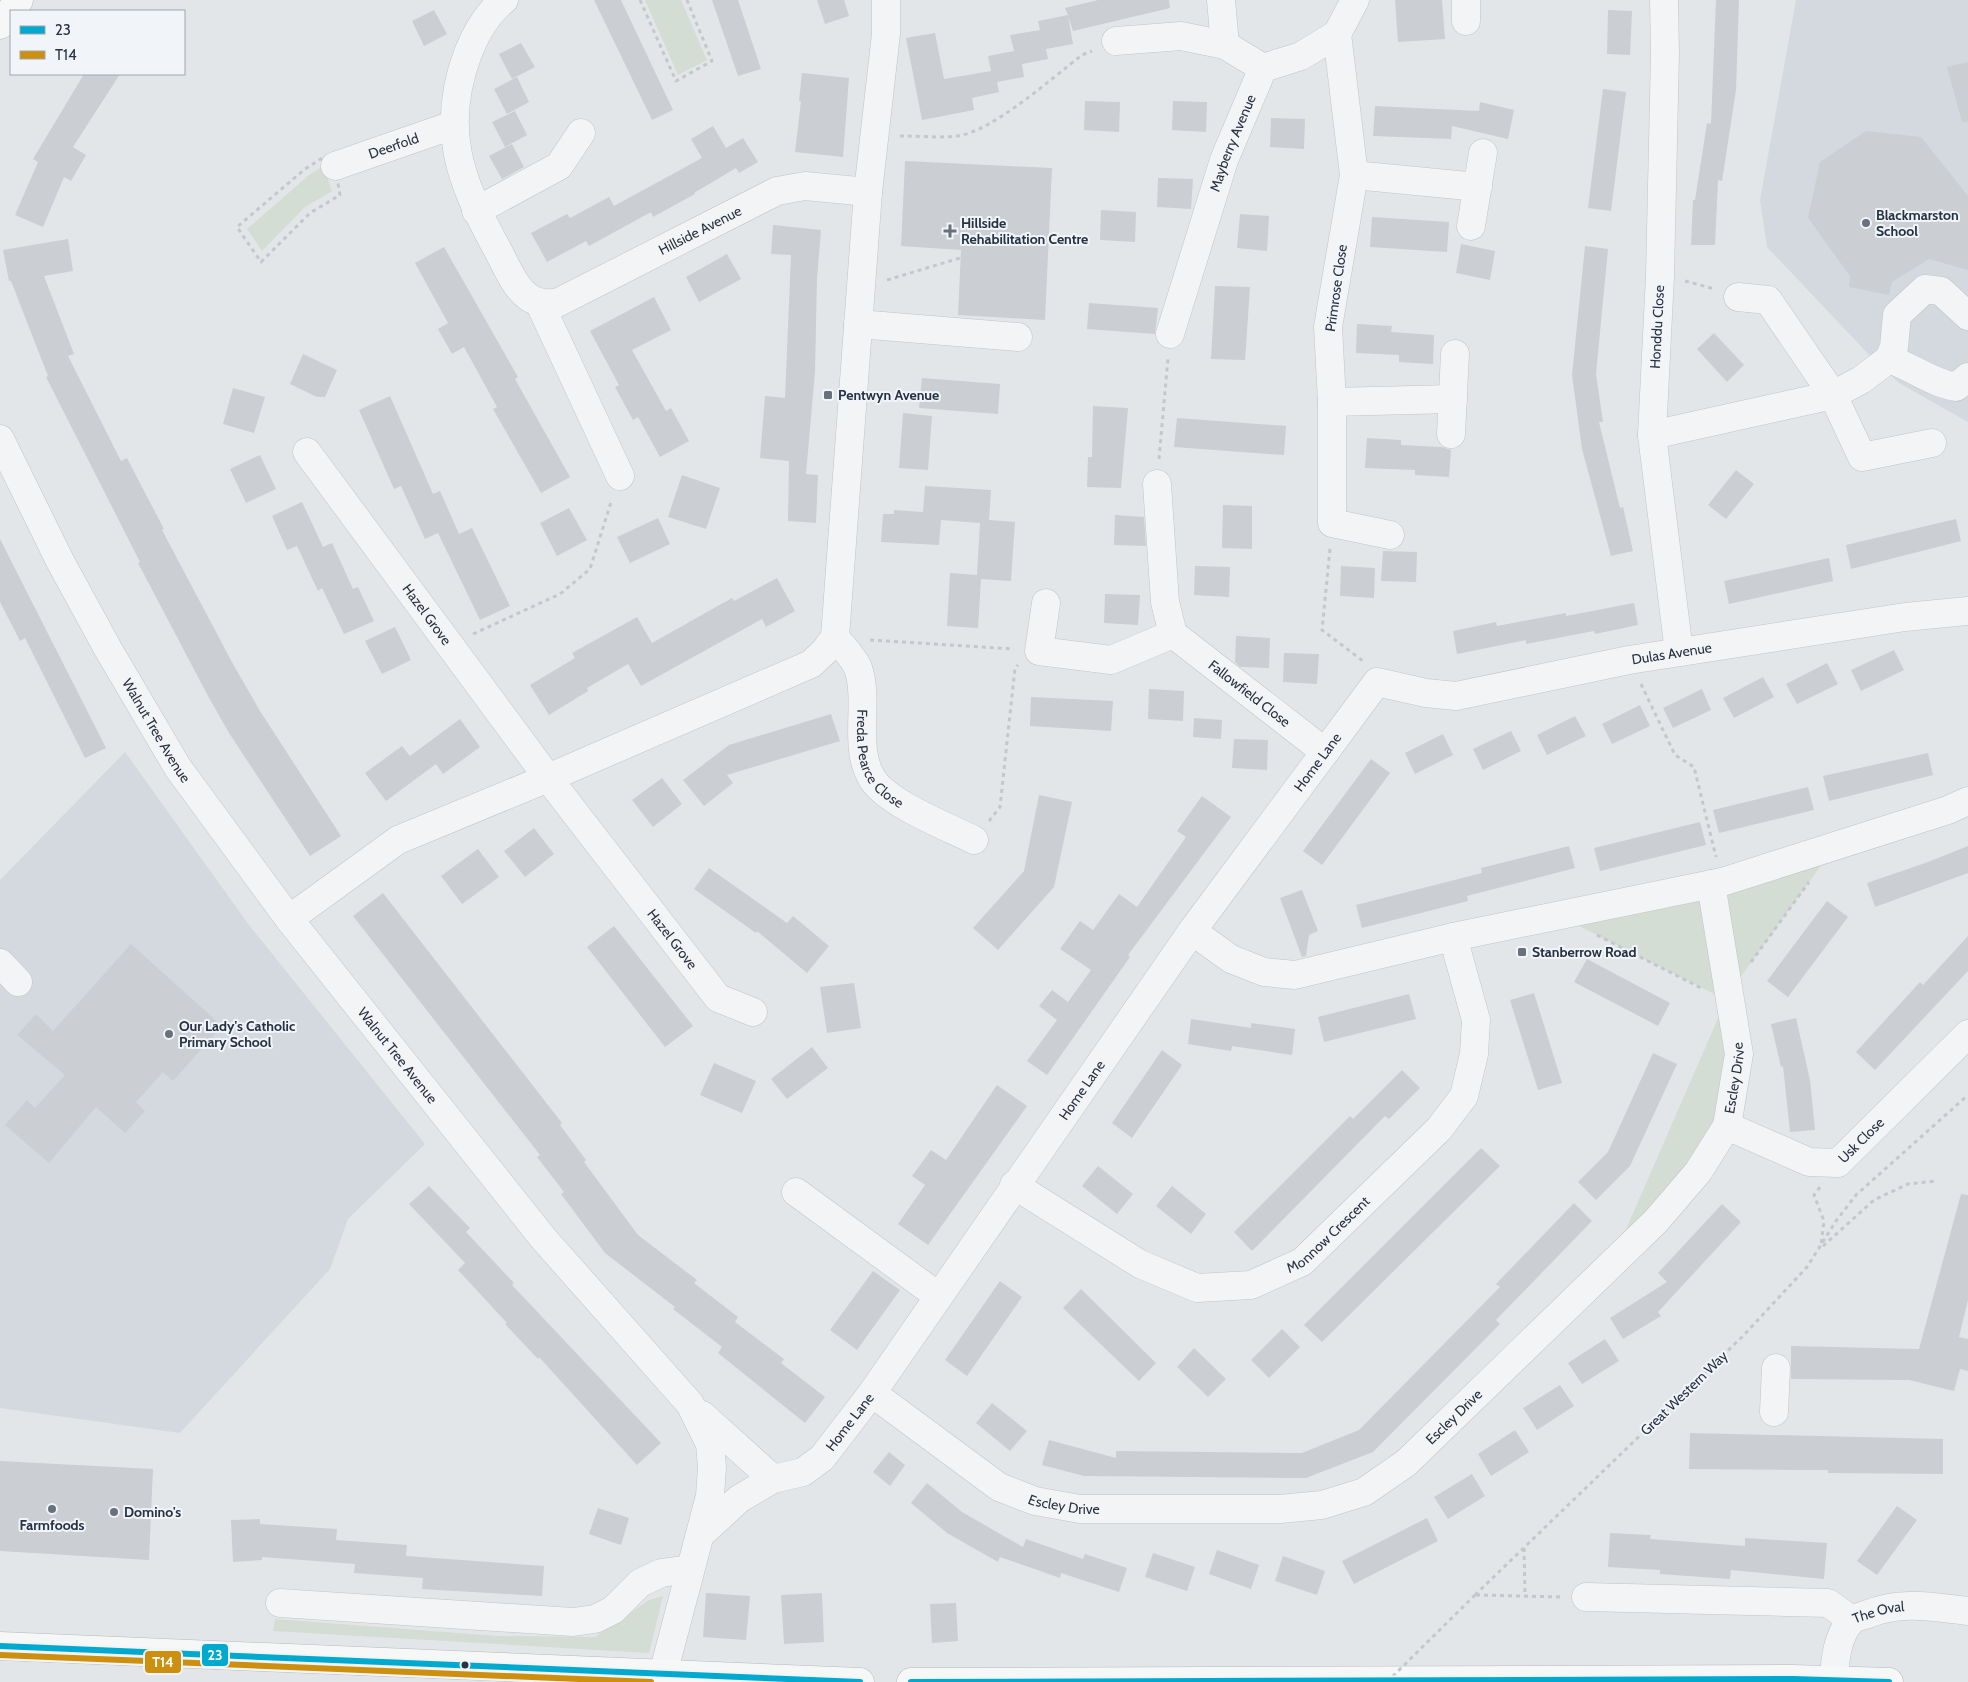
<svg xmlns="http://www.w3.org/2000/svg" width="1968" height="1682" font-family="Cabin,sans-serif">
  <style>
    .built { fill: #d3d9df }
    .green { fill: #d3ddd3 }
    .building { fill: #cbced2 }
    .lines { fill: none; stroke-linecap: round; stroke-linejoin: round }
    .minor-casing { stroke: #c1c4c7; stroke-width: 29 }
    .highway-casing { stroke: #b5b9be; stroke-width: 29 }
    .path { stroke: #c4c7cc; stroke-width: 3; stroke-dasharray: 4 4; stroke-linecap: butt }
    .minor { stroke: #f3f4f5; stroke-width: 28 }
    .highway { stroke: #f6f7f7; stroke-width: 28 }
    .path-bridge { stroke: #c4c7cc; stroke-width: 3; stroke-dasharray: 4 4; stroke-linecap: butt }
    .bus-1-casing { stroke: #f1f4f8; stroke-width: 10 }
    .bus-2-casing { stroke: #f1f4f8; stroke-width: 10 }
    .bus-1 { stroke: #00a9ce; stroke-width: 6 }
    .bus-2 { stroke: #cd8f0e; stroke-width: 6 }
    .poi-dot { fill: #69717e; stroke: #f1f4f8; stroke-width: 2 }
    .bus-dot { fill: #273245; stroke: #f1f4f8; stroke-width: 2 }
    .labels { text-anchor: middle; stroke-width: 4; stroke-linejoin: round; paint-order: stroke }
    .street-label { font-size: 14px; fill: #273245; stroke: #f1f4f8 }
    .poi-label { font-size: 14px; font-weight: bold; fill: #273245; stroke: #f1f4f8; text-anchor: start }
    .line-badge { stroke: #f1f4f8; stroke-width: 2 }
    .badge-label { font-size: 14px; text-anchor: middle; font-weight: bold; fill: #fff }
  </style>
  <rect width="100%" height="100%" fill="#e3e6e9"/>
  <path class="built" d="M1796 0H1968V422L1899 383 1873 359 1767 247 1760 200Z
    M125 752 249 925 425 1144 348 1219 330 1269 180 1433 0 1408V880Z"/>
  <path class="green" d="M645 0H681L707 60 678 75Z
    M323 166 332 191 305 207 262 251 247 229 309 175Z
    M1835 846 1729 993 1727 1126 1610 1266 1726 1000 1559 916Z
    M663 1596 649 1653 273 1631 275 1619 497 1636 595 1637 649 1600Z"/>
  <path class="building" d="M594 0H621L673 110 652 120Z
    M712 0H738L761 69 738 76Z
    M817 0H844L849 16 825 24Z
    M1098 0H1169L1170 8 1073 31 1068 16 1073 44 1046 49 1048 59 1022 64 1024 77 997 82 999 92 972 98 974 110 922 120 906 38 935 33 944 79 991 71 988 56 1014 51 1010 35 1040 30 1038 21 1068 15 1065 8Z
    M1395 0H1442L1445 39 1398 42Z
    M1716 0H1739L1736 90 1722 181 1718 180 1715 245H1691L1693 200H1695L1707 123 1711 124Z
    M434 10 447 34 424 46 412 21Z
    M1608 10 1632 11 1630 55 1607 54Z
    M521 43 535 67 512 79 499 54Z
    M1968 62V122H1962L1947 67Z
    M802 73 849 78 843 157 795 152 801 101H799Z
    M84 74H120L73 147 86 155 71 181 64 177 43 227 15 215 38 162 33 159Z
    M517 77 529 102 507 114 494 89Z
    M1603 89 1626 92 1611 211 1588 208Z
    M1085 101 1120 102 1119 132 1084 130Z
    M1173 101 1207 102 1206 132 1172 130Z
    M1480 102 1514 110 1508 139 1452 126 1451 139 1373 136 1375 106 1479 111Z
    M515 111 527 135 505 147 492 122Z
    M1271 118 1305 119 1304 149 1270 147Z
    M713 126 726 148 743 138 758 162 739 173 736 168 694 193 695 194 653 217 651 212 589 246 586 241 547 262 531 233 567 214 570 218 609 197 614 206 702 158 691 139Z
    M1866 131 1921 137 1968 196V270L1929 259 1892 282 1889 295 1849 287 1850 276 1808 218 1820 162Z
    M512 144 524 167 502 179 489 156Z
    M905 161 1052 168 1045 320 958 315 961 250 901 246Z
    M1158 178 1193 179 1191 209 1157 207Z
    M1101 210 1136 212 1135 242 1100 240Z
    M1240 214 1269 216 1267 251 1237 248Z
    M1372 217 1449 222 1447 252 1370 247Z
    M773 225 821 230 817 279 815 372 806 474 818 475 816 523 788 521 789 461 760 458 765 396 785 398 791 255 771 254Z
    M68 239 73 271 44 276 74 354 68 356 121 461 127 458 142 487 164 529 162 530 233 664 260 711 341 836 310 856 229 733 208 696 138 563 140 562 46 377 48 376 11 281H9L3 250Z
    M1461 244 1495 251 1490 280 1456 273Z
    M1585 246 1608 249 1596 374 1603 422H1599L1620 508 1623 507 1633 551 1611 556 1582 449 1572 375Z
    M444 247 518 377 515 379 570 477 541 493 493 409 497 407 464 347 452 354 438 329 448 323 415 263Z
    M727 254 741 279 699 302 686 277Z
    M1215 286 1250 287 1245 360 1211 359Z
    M654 297 671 330 632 350 666 411 671 408 689 441 660 457 638 417 633 420 615 387 619 385 590 331Z
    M1089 303 1158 308 1155 334 1087 329Z
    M1357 324 1392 326 1391 332 1434 335 1433 364 1399 362V355L1356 353Z
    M1714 333 1744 365 1727 382 1697 349Z
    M303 354 337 370 325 397H317L290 384Z
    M922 378 1000 384 998 414 919 408Z
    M233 388 265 397 254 433 223 424Z
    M390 396 433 494 440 491 459 534 472 528 510 606 480 620 438 533 425 539 401 486 394 489 359 410Z
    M1093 406 1128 408 1121 488 1087 487 1088 457H1092Z
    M903 413 932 416 928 470 899 468Z
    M1177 418 1286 426 1284 455 1174 447Z
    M1367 438 1401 440V445L1442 447 1451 450 1449 477 1415 475V470L1365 468Z
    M260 455 276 489 246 503 230 469Z
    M1736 470 1754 484 1726 519 1708 505Z
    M682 475 720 488 706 529 668 517Z
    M925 486 991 490 989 520 1015 522 1011 581 981 579 978 628 947 626 950 573 977 575 980 523 941 520 939 545 881 542 883 514H894V510L923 512Z
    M302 502 323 547 332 543 353 589 358 587 374 621 344 634 322 588 318 591 297 546 287 550 272 516Z
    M1223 505 1252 506V549L1222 548Z
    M569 508 587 540 557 556 540 523Z
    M1115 515 1144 517 1146 546 1114 545Z
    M658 518 670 544 630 563 617 537Z
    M1956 519 1961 541 1851 569 1846 545Z
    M0 539 106 748 85 758 25 638 20 641 0 602Z
    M1383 551 1417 552 1416 582 1381 581Z
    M1829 558 1833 581 1729 604 1724 581Z
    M1195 566 1230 567 1229 597 1194 595Z
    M1341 566 1375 568 1374 598 1340 596Z
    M777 578 795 611 766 627 762 619 641 686 628 664 587 688 588 691 549 715 530 685 575 658 572 653 637 617 652 643 732 598 734 601Z
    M1105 594 1140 595 1138 625 1104 623Z
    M1634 603 1638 625 1595 634 1594 631 1526 644V640L1457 654 1453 631 1496 622 1497 626 1566 613V616Z
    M395 627 411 660 382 674 365 641Z
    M1236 636 1270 638 1269 668 1240 667 1235 662Z
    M1894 650 1904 670 1861 691 1851 670Z
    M1284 653 1319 654 1317 684 1283 682Z
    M1827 663 1838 684 1797 704 1786 684Z
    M1763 677 1774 697 1734 718 1723 698Z
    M1149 689 1184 691 1183 721 1148 719Z
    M1702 689 1711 710 1673 728 1663 708Z
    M1031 697 1113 701 1111 731 1030 726Z
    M1640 705 1650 726 1612 744 1602 724Z
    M831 714 840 741 727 775 733 783 704 806 683 780 729 745Z
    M1575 716 1586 736 1547 755 1537 735Z
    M1194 718 1222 720 1221 739 1193 737Z
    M460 719 480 747 443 774 436 764 386 801 365 773 402 746 410 756Z
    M1511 731 1521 751 1483 770 1473 749Z
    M1443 734 1453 755 1415 774 1405 753Z
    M1234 739 1268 740 1267 770 1232 768Z
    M1928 753 1933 775 1829 801 1823 776Z
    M1371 759 1390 773 1322 865 1303 851Z
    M662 778 682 804 653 827 632 800Z
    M1808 787 1814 810 1719 833 1713 810Z
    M1039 795 1072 802 1054 887 998 950 973 928 1024 871Z
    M1202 796 1231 817 1128 955 1130 957 1047 1075 1027 1061 1057 1020 1039 1006 1052 990 1068 1002 1091 970 1060 949 1080 921 1093 930 1119 894 1137 907 1186 837 1177 831Z
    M1700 822 1706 845 1600 871 1594 848Z
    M534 828 554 854 525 877 504 851Z
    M1569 846 1575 868 1467 896 1468 901 1362 928 1356 905 1482 873 1481 868Z
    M1968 846V873L1875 907 1867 883 1928 862Z
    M478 849 499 877 462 904 441 876Z
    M709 868 787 923 793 916 829 946 807 973 757 931 756 933 694 889Z
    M1302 890 1318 931 1309 935 1306 956 1302 957 1280 898Z
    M383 893 562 1123 560 1125 586 1160 584 1162 638 1235 697 1280 694 1283 738 1317 735 1322 784 1359 781 1363 825 1397 805 1423 718 1353 722 1347 673 1309 675 1307 605 1253 561 1194 564 1192 537 1157 540 1155 353 916Z
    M1827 901 1848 917 1788 997 1767 981Z
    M614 926 693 1026 665 1047 587 947Z
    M1968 936V971L1875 1070 1856 1052 1920 982 1923 985Z
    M131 944 222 1026 173 1081 163 1072 136 1102 145 1111 125 1133 96 1107 49 1163 5 1125 27 1100 35 1108 65 1075 17 1035 36 1014 53 1031Z
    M1587 959 1670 1003 1658 1026 1574 982Z
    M854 983 861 1028 827 1033 820 987Z
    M1534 993 1562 1083 1538 1090 1510 1000Z
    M1409 994 1416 1019 1324 1042 1318 1017Z
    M1796 1018 1810 1080 1815 1130 1790 1132 1783 1066 1781 1067 1771 1024Z
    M1191 1019 1251 1028V1023L1295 1029 1292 1055 1232 1046 1231 1051 1188 1044Z
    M812 1047 828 1068 787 1099 771 1079Z
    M1162 1050 1182 1065 1132 1138 1112 1123Z
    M1653 1053 1677 1064 1630 1166 1596 1200 1578 1182 1608 1152Z
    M714 1063 756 1081 742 1113 700 1095Z
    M1402 1070 1420 1088 1389 1119 1385 1116 1252 1251 1234 1232 1350 1116 1353 1119Z
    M997 1085 1027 1106 928 1245 898 1224 925 1185 912 1176 931 1150 946 1160Z
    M1481 1148 1500 1166 1322 1342 1304 1325Z
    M1098 1166 1133 1194 1117 1214 1082 1186Z
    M429 1186 470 1228 466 1232 514 1283 512 1285 661 1443 637 1465 539 1357 538 1359 505 1324 507 1323 458 1270 465 1263 409 1204Z
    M1172 1186 1206 1214 1191 1234 1156 1206Z
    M1961 1194 1968 1195V1300L1959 1337 1968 1339V1371L1960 1369 1954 1391 1909 1380 1791 1379V1346L1919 1349Z
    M1574 1203 1592 1221 1496 1320 1500 1324 1373 1452 1306 1478 1084 1476 1042 1465 1049 1440 1116 1458V1451L1302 1453 1359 1430 1500 1287 1496 1284Z
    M1722 1204 1741 1222 1658 1312 1661 1316 1623 1339 1610 1318 1667 1282 1658 1273Z
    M873 1271 900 1290 857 1350 830 1330Z
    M1000 1281 1022 1297 967 1376 945 1360Z
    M1081 1289 1156 1363 1139 1381 1063 1308Z
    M1282 1329 1300 1347 1269 1378 1251 1360Z
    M1605 1339 1619 1361 1582 1384 1568 1363Z
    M1194 1348 1226 1379 1208 1397 1177 1367Z
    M1560 1385 1574 1406 1537 1430 1523 1408Z
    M992 1403 1027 1431 1010 1451 976 1423Z
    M1515 1430 1529 1452 1491 1476 1478 1454Z
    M1690 1433 1943 1439V1474L1828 1473V1470L1689 1469Z
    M889 1452 905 1465 890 1486 873 1472Z
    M0 1461 153 1469 149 1560 0 1551Z
    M1472 1474 1485 1496 1448 1519 1434 1497Z
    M927 1483 962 1512 1023 1547 1026 1539 1083 1559 1085 1554 1127 1568 1119 1592 1061 1573 1060 1578 1000 1557 998 1562 947 1533 911 1503Z
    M1897 1506 1917 1520 1877 1575 1857 1561Z
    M598 1508 629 1518 621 1545 589 1534Z
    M1427 1518 1438 1541 1354 1584 1342 1561Z
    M260 1519V1524L337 1529 336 1540 407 1545 406 1556 544 1566 542 1596 422 1589 423 1578 354 1573 355 1564 262 1557V1560L233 1562 231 1520Z
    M1610 1533 1651 1535 1650 1539 1745 1546V1538L1827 1543 1824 1579 1731 1570 1730 1579 1660 1574V1570L1608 1567Z
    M1217 1550 1259 1565 1251 1589 1209 1574Z
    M1153 1553 1195 1567 1187 1591 1145 1577Z
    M1283 1556 1325 1571 1317 1595 1275 1581Z
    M706 1593 750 1596 746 1640 703 1637Z
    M822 1593 824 1642 784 1644 781 1595Z
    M956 1603 958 1641 932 1643 930 1604Z"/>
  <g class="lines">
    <defs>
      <g id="minor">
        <path id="s1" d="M504 0C487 13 476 33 468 53 440 128 459 179 496 247 507 266 516 295 538 302 544 304 552 303 557 303L777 191 805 186 868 192"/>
        <path d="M1221 0 1225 45"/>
        <path d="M1466 0V21"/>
        <path d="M1664 0 1665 53 1660 276 1652 435 1679 652"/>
        <path d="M1337 34 1354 175 1328 327 1332 402V523L1390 535"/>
        <path d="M1116 41 1181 36 1225 45 1263 68"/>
        <path id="s2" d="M335 166 453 125"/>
        <path d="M1354 175 1478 187"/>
        <path d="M476 211 559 166 581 133"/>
        <path d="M1471 226 1483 153"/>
        <path d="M1738 297 1768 300 1833 395 1862 457 1932 443"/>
        <path d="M539 302 620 476"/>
        <path d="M858 324 1018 337"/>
        <path id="s3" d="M1170 334 1224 160 1263 68 1301 56 1337 34 1355 0"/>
        <path d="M1889 359C1912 367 1932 383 1956 387L1968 377"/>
        <path d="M1332 402 1453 399"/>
        <path d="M1451 434 1455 354"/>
        <path d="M1652 435 1833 395 1861 380 1889 359 1894 347 1897 315 1925 289 1941 291 1968 316"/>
        <path id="s4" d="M0 439 60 561 108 649 178 768 289 919 543 1238 690 1404 710 1444 712 1467 710 1496 663 1674"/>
        <path id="s5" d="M307 452 548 778 718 998 753 1012"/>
        <path id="s6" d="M1157 484 1165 602 1173 634 1325 752"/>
        <path d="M1046 603 1039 651 1111 660 1173 634"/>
        <path d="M835 637 868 192 886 34V0"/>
        <path id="s7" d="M835 637C842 646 854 658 858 668 870 703 852 748 873 780 889 804 948 827 974 840"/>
        <path d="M289 919 398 840 548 778 811 664 825 651 835 637"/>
        <path d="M1192 931 1231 959 1264 972 1295 975 1453 937 1722 882 1948 810 1968 801"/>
        <path d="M0 963 18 982"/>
        <path id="s8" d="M1727 1126 1809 1162 1838 1163 1968 1034"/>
        <path id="s9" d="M1014 1185 1140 1264 1197 1288 1251 1285 1302 1262 1439 1129 1464 1096 1474 1054 1476 1020 1453 937"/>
        <path d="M796 1192 938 1296"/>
        <path id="s10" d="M872 1393 999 1487 1035 1501 1080 1509H1280L1322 1505 1364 1492 1406 1463 1656 1221 1698 1172 1727 1126 1739 1054 1711 884"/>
        <path d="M1774 1412 1776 1368"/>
        <path d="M702 1415 773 1479"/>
        <path id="s11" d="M701 1534 739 1499 773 1479 803 1472 822 1458 872 1393 1192 931 1377 682 1426 693 1456 696 1629 660 1905 617 1968 611"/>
        <path d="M1586 1597 1828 1603 1852 1620"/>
        <path d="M280 1603 573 1622 595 1619 613 1610 640 1583 661 1573 690 1569"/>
        <path id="s12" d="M1834 1679C1835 1660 1837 1636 1851 1621 1854 1618 1861 1616 1865 1615 1901 1600 1931 1607 1968 1611"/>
      </g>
      <path id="highway" d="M0 25 19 0
        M0 1646 860 1682
        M911 1682 1793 1679 1889 1682"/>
    </defs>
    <use href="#minor" class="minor-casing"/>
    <use href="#highway" class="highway-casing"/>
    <path class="path" d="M640 0 676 81 712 61 687 0
      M900 136C918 136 939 138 957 136 992 132 1052 78 1082 55L1092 51
      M324 157 335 166 340 195 310 213 261 262 237 227 305 169Z
      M887 280 960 258
      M1685 281 1715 289
      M1159 459 1168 358
      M1330 549 1322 630 1363 661
      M473 634 560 594 590 569 612 499
      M870 640 1014 649
      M1641 684 1675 755 1694 767 1716 857
      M989 821 1000 807 1015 668 1018 665
      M1597 935 1701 988
      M1751 962 1809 882
      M1820 1187 1814 1195 1824 1221 1821 1245
      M1823 1246 1874 1200 1908 1184 1936 1181
      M1524 1548 1525 1596
      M1475 1595 1743 1336 1807 1267 1836 1221 1856 1195 1968 1095
      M1476 1595 1562 1597"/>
    <use href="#minor" class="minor"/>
    <use href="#highway" class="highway"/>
    <path class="path-bridge" d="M1387 1682 1475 1595"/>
    <defs>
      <path id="bus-1" d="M0 1646 860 1682
        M911 1682 1793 1679 1889 1682"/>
      <path id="bus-2" d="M0 1655 651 1682"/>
    </defs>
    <use href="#bus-1" class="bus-1-casing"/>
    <use href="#bus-2" class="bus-2-casing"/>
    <use href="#bus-1" class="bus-1"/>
    <use href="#bus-2" class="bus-2"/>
  </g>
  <g class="poi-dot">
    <circle cx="1866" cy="223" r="5"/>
    <path d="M947.5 223.5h5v5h5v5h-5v5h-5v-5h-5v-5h5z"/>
    <rect x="823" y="390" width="10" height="10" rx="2.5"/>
    <rect x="1517" y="947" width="10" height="10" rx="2.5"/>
    <circle cx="169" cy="1034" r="5"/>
    <circle cx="52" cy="1509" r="5"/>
    <circle cx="114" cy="1512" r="5"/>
  </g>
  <circle class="bus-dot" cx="465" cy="1665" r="4.5"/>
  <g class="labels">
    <g class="street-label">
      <text dy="5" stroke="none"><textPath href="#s3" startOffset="201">Mayberry Avenue</textPath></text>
      <text dy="5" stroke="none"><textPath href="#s2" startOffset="62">Deerfold</textPath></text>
      <text dy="5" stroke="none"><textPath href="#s1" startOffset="519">Hillside Avenue</textPath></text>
      <text transform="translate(1336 288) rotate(-82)" y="5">Primrose Close</text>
      <text transform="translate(1657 327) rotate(-87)" y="5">Honddu Close</text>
      <text dy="5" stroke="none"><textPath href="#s5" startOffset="202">Hazel Grove</textPath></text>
      <text dy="5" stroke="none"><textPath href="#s11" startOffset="1400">Dulas Avenue</textPath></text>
      <text dy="5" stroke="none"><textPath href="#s6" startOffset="248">Fallowfield Close</textPath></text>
      <text dy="5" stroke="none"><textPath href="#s4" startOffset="331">Walnut Tree Avenue</textPath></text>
      <text dy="5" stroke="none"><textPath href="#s7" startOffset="136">Freda Pearce Close</textPath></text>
      <text dy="5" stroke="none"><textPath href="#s11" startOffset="1000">Home Lane</textPath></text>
      <text dy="5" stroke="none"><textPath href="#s5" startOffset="609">Hazel Grove</textPath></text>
      <text dy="5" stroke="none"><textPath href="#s4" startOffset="736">Walnut Tree Avenue</textPath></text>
      <text dy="5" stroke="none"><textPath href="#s10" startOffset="1095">Escley Drive</textPath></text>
      <text dy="5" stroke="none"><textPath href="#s11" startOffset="596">Home Lane</textPath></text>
      <text dy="5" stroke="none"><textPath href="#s8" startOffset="151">Usk Close</textPath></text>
      <text dy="5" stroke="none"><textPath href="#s9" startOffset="358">Monnow Crescent</textPath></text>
      <text transform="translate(1684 1393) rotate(-44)" y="5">Great Western Way</text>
      <text dy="5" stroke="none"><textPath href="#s10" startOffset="646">Escley Drive</textPath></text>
      <text dy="5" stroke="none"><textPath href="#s11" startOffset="191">Home Lane</textPath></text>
      <text dy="5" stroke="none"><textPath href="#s10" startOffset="226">Escley Drive</textPath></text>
      <text dy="5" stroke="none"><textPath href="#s12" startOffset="91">The Oval</textPath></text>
    </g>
    <g class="poi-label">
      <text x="1876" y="220">Blackmarston<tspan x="1876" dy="16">School</tspan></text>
      <text x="961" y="228">Hillside<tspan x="961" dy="16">Rehabilitation Centre</tspan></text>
      <text x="838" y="400">Pentwyn Avenue</text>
      <text x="1532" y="957">Stanberrow Road</text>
      <text x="179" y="1031">Our Lady's Catholic<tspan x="179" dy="16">Primary School</tspan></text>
      <text x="124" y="1517">Domino's</text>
      <text x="52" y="1530" text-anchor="middle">Farmfoods</text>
    </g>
  </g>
  <g class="line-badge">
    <rect x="201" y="1643" width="28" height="24" rx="5" fill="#00a9ce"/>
    <rect x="144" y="1650" width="38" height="24" rx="5" fill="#cd8f0e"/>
  </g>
  <g class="badge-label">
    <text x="215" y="1660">23</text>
    <text x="163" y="1667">T14</text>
  </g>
  <rect x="10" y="10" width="175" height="65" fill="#f1f4f8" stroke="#a0a6b0"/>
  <rect x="20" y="26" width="25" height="8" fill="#00a9ce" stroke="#a0a6b0"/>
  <text x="55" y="35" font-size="15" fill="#273245">23</text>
  <rect x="20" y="51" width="25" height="8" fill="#cd8f0e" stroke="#a0a6b0"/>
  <text x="55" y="60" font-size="15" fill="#273245">T14</text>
</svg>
